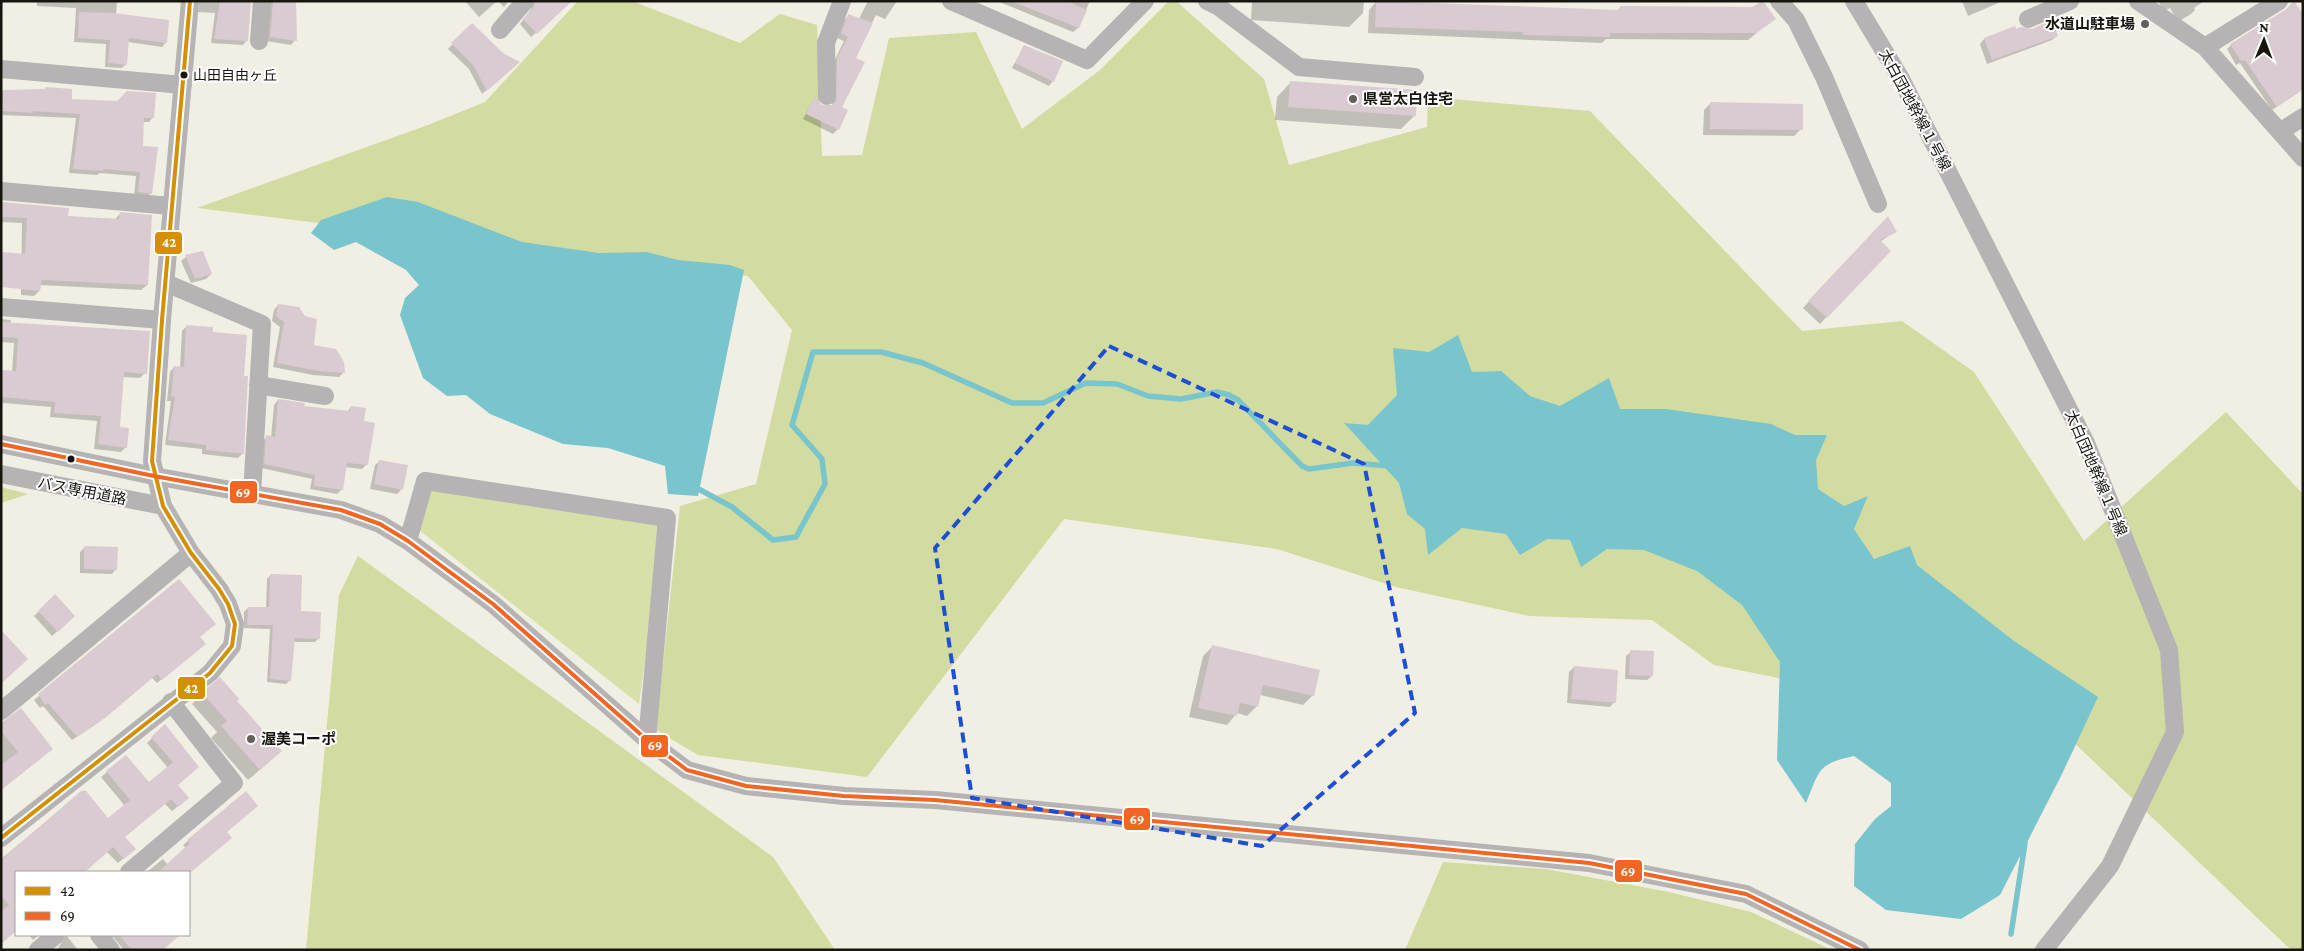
<svg xmlns="http://www.w3.org/2000/svg" width="2304" height="951" font-family="'Crimson Pro','Noto Sans JP',serif">
  <style>
    .green { fill: #d8e0aa }
    .forest { fill: #d2dba0 }
    .water { fill: #79c5ce }
    .shadow { fill: #0003 }
    .lines { fill: none; stroke-linecap: round; stroke-linejoin: round }
    .stream { stroke: #79c5ce; stroke-width: 5.5 }
    .building { fill: #dacad2 }
    .minor { stroke: #b5b3b3; stroke-width: 18 }
    .bus-1-casing { stroke: #fff; stroke-width: 8 }
    .bus-2-casing { stroke: #fff; stroke-width: 8 }
    .bus-1 { stroke: #d59002; stroke-width: 4 }
    .bus-2 { stroke: #f26522; stroke-width: 4 }
    .marked { fill: none; stroke: #1d4ed8; stroke-width: 4; stroke-dasharray: 10 6; stroke-linejoin: round }
    .poi-dot { fill: #636159; stroke: #fff; stroke-width: 2 }
    .bus-dot { fill: #17150e; stroke: #fff; stroke-width: 2 }
    .labels { text-anchor: middle; stroke-width: 4; stroke-linejoin: round; paint-order: stroke }
    .bus-label { font-size: 14px; fill: #17150e; stroke: #fff; text-anchor: start }
    .poi-label { font-size: 15px; font-weight: bold; fill: #17150e; stroke: #fff; text-anchor: start }
    .street-label { font-size: 15px; fill: #17150e; stroke: #fff }
    .line-badge { stroke: #fff; stroke-width: 2 }
    .badge-label { font-size: 14px; text-anchor: middle; font-weight: bold; fill: #fff }
  </style>
  <rect width="100%" height="100%" fill="#f1eee4"/>
  <path class="green" d="M425 487 665 519 639 704 419 530Z"/>
  <path class="forest" d="M578 1H632L740 43 780 14 817 25 822 156 862 155 889 38 976 32 1022 129 1100 70 1169 1H1176L1264 79 1289 165 1427 127 1428 97 1590 111 1802 331 1902 321 1974 372 2084 541 2226 412 2303 494V950H2291L2067 736 1714 665 1652 620 1529 616 1396 587 1277 549 1064 519 867 777 698 755 656 730 680 506 756 484 792 330 748 276 197 208 428 125 485 102Z
    M1 487 28 494 1 503Z
    M358 556 773 857 835 950H306L339 595Z
    M1443 862 1546 869 1669 892 1751 912 1832 950H1405Z"/>
  <path class="water" d="M387 197 418 202 522 242 599 253 647 252 678 260 730 265 744 270 698 496 668 494 665 466 608 448 563 444 490 414 466 395 447 396 423 378 400 315 405 298 419 285 406 270 356 242 334 250 311 233 321 220Z
    M1458 335 1472 372 1501 371 1530 396 1560 406 1609 378 1620 409H1666L1771 424 1795 435H1827L1816 460 1818 489 1844 506 1868 496 1854 529 1874 559 1910 546 1917 565 2014 641 2098 697 2062 774 2000 895 1961 919 1886 910 1854 886 1855 844 1875 819 1891 806V783L1854 756C1817 764 1820 770 1806 803L1777 760 1780 662 1742 605 1697 571 1644 550 1607 549 1581 567 1570 540 1547 539 1520 555 1506 534 1462 528 1428 555 1425 529 1407 514 1399 483 1344 423 1368 425 1397 395 1393 348 1429 352Z"/>
  <path class="shadow" d="M1 1H3L1 21Z
    M37 1H117L116 16 166 42 162 47 128 42 126 64 122 68 105 67 106 44 74 42 76 8 37 6Z
    M199 1H250L247 40 243 45 211 43 215 13 198 12Z
    M266 1H294L295 40 291 45 266 41Z
    M465 1H497L479 17Z
    M498 1H509L504 7Z
    M529 1H572L531 37 520 24 531 9Z
    M868 1H897L885 19 876 15 854 58 840 107 838 129 833 134 803 119 815 97 822 107H832L833 64 844 41 837 38 844 20 849 15 859 19Z
    M997 1H1090L1078 28 1073 32Z
    M1252 1H1364L1363 13 1349 27 1251 20Z
    M1762 1 1774 19 1748 40 1606 39 1602 43 1368 33 1369 10 1376 2 1617 11 1621 7 1752 8Z
    M1962 1H2003L1968 16Z
    M2158 1H2204L2194 8 2195 10 2191 14 2178 22 2170 8 2164 11Z
    M2303 12V84L2299 92 2272 110 2240 63 2236 65 2227 49 2231 45Z
    M472 25 502 54 518 62 482 94 469 69 448 49Z
    M2015 30 2057 36 2052 40 1987 64 1980 44 1984 39Z
    M1024 46 1053 81 1049 86 1012 68Z
    M1290 83 1415 115 1401 129 1275 120 1277 97Z
    M46 88 70 100 153 117 149 122H143L142 147 151 193 146 198 134 197 136 176 100 173 97 175 69 173 76 118 1 115V91H43Z
    M1711 103 1801 129 1794 136 1703 135 1704 110Z
    M1 203 67 217 115 219 121 213 147 285 141 290 40 285 39 291 34 296 21 295 22 223 1 222Z
    M1888 218 1895 231 1880 242 1889 251 1820 324 1803 308Z
    M186 257 211 274 206 279 191 283 181 261Z
    M278 305 313 346 344 372 339 377 313 375 273 367 280 327 272 321 274 310Z
    M1 319 11 320 10 324 145 373 140 378 122 377 119 428 126 447 121 452 94 449 97 421 50 417 51 407 4 403 1 404V371L12 372 14 343 1 342Z
    M186 327 211 334 243 377V453L238 458 202 454V449L165 445 171 401H167L170 372 174 367 180 368 182 331Z
    M278 400 303 407 347 412 351 407 362 422 366 465 362 469 345 467 342 489 337 494 310 489 312 479 261 468 262 441 267 437 271 438 274 405Z
    M380 461 401 490 397 494 370 489 375 465Z
    M85 547 116 569 112 574 80 573V552Z
    M271 575 319 638 315 642H294L290 680 286 684 267 682 270 629 244 628V612L248 608 266 609 267 579Z
    M179 580 199 638 200 648 157 683 152 678 99 722 72 740 43 706 40 708 34 700Z
    M55 596 74 616 52 636 34 616Z
    M1212 647 1313 695 1303 705 1260 695 1257 706 1247 716 1237 713 1227 725 1189 717 1203 656Z
    M1631 652 1652 676 1647 680 1625 679 1626 656Z
    M1574 667 1614 702 1610 707 1567 703 1569 672Z
    M203 693 236 701 269 762 248 780 211 738 217 732 192 704Z
    M1 724 52 749 1 790Z
    M152 738 197 767 176 785 182 803 172 811 165 804 124 837 129 854 118 863 107 852 84 872H16V930L1 943V859L84 790 107 820 125 806 101 777 107 772 126 756 149 784 168 768 147 743Z
    M226 832V842L189 873 147 872 163 859 168 865 186 848 183 845 188 841Z
    M29 935H39L33 940Z
    M66 935 78 950H57Z
    M107 935H178L161 950H124L113 937 111 939Z"/>
  <g class="lines">
    <path class="stream" d="M693 486 732 507 773 540 796 537 825 484 822 459 792 425 813 352H881L923 363 1012 403H1043L1086 383 1117 384 1148 396 1181 399 1217 392 1229 395 1238 400 1302 466 1309 469 1353 463 1389 466
      M2011 934 2025 843"/>
  </g>
  <path class="building" d="M220 1H251L248 41 214 39Z
    M273 1H296L297 41 270 37Z
    M535 1H572L537 34 523 19 533 8Z
    M1011 1H1067L1087 10 1079 28Z
    M1376 1 1620 10V6L1752 7 1763 1 1776 19 1756 33H1610V37L1523 35V32L1375 27Z
    M2294 1 2303 14V89L2277 107 2245 60 2241 61 2230 44 2285 10Z
    M79 12 113 13 169 20 167 43 129 38 127 65 108 63 110 40 78 38Z
    M848 14 873 23 856 58 865 62 842 107 848 110 839 130 806 114 816 94 818 101 822 105H832L836 101 837 58 848 37 841 33Z
    M2052 20 2058 36 1992 60 1984 38 2015 26 2016 29 2021 27 2032 29Z
    M472 23 503 53 520 62 487 91 473 65 451 43Z
    M1024 45 1063 61 1054 82 1015 63Z
    M1290 81 1417 90 1416 116 1288 107Z
    M45 87 72 89V99L117 101 127 91 156 93 154 118H144L143 146 158 147 152 194 138 192 140 172 103 169V171L73 169 80 114 33 111V113L2 111 3 90 45 89Z
    M1710 102 1803 104V130L1710 129Z
    M1 202 69 208 68 216 119 219 120 212 152 215 148 285 42 280 40 291 1 287V252L25 254 27 218 1 217Z
    M1888 216 1897 232 1880 240 1891 251 1827 318 1808 301Z
    M203 251 212 274 195 279 185 255Z
    M278 304 299 307 305 316 317 319 314 345 336 349 344 362 345 373 319 371 277 363 284 322 276 316Z
    M1 322 150 331 147 374 124 372 120 427 129 428 127 448 98 444 101 416 54 413 55 402 1 397V370L16 371 18 338 1 337Z
    M186 325 213 327V332L247 335 244 376H248L244 454 206 450V445L168 440 175 397 171 396 174 366 184 367Z
    M278 399 305 403 304 406 350 411 351 406 366 408 364 421 375 423 368 465 347 463 343 490 314 486 315 475 264 464 266 435 275 437Z
    M379 460 408 465 403 490 374 484Z
    M84 546 118 547 117 570 84 569Z
    M270 574 302 575 301 611 321 612 320 639 295 638 291 681 270 679 273 625H247L248 607H269Z
    M179 579 216 624 200 637 206 644 162 680 157 674 105 718 77 737 48 703 45 705 38 694Z
    M55 594 75 616 58 632 38 611Z
    M1 630 28 659 1 684Z
    M1212 645 1320 670 1314 696 1263 685 1258 707 1240 703 1237 716 1198 708Z
    M1630 650 1654 651 1653 676 1629 675Z
    M1574 666 1618 670 1616 703 1571 699Z
    M220 677 239 699 237 701 282 751 260 770 221 726 227 721 202 693Z
    M21 708 53 749 1 790V765L18 752 1 731V723Z
    M165 724 199 767 178 785 189 798 178 807 171 799 125 837 136 849 124 859 113 847 85 872H16V931L1 944V912L9 905 1 896V860L81 791H86L108 818 130 800 106 771 126 755 149 782 173 762 151 737Z
    M246 791 258 806 227 832 232 838 191 872H158L190 843 187 840Z
    M119 935H180L163 950H132Z"/>
  <g class="lines">
    <path class="minor" d="M951 1 1087 60 1145 1
      M1207 1 1219 7 1299 67 1415 77
      M1779 1 1796 20 1824 77 1878 204
      M1854 1 1901 79 2086 443 2169 650 2175 732 2110 866 2044 950
      M2138 1 2205 47 2303 158
      M2028 19 2070 1
      M500 30 525 1
      M259 41 262 1
      M2205 47 2279 1
      M1 69 183 85
      M827 96 826 43 842 1
      M2281 131 2303 117
      M1 191 171 206
      M166 283 262 324 252 494
      M1 307 162 320
      M258 385 325 396
      M1 444 154 476 341 510 380 524 408 541 493 604 647 740 687 770 746 786 844 796 935 800 1589 863 1746 894 1860 950
      M1 474 163 506
      M408 541 425 481 667 518 647 740
      M1 711 191 553
      M1 838 210 673 232 646 235 624 228 604 219 589 191 553 163 506 152 461 162 320 190 1
      M129 872 234 783 171 702
      M99 935 111 950
      M38 950 56 935"/>
    <defs>
      <path id="bus-1" d="M1 838 210 673 232 646 235 624 228 604 219 589 191 553 163 506 152 461 162 320 190 1"/>
      <path id="bus-2" d="M1 444 154 476 341 510 380 524 408 541 493 604 647 740 687 770 746 786 844 796 935 800 1589 863 1746 894 1860 950"/>
    </defs>
    <use href="#bus-1" class="bus-1-casing"/>
    <use href="#bus-2" class="bus-2-casing"/>
    <use href="#bus-1" class="bus-1"/>
    <use href="#bus-2" class="bus-2"/>
  </g>
  <path class="marked" d="M1109 346 1364 464 1415 713 1262 846 972 798 935 548Z"/>
  <g class="poi-dot">
    <circle cx="2145" cy="24" r="5"/>
    <circle cx="1353" cy="99" r="5"/>
    <circle cx="251" cy="739" r="5"/>
  </g>
  <g class="bus-dot">
    <circle cx="184" cy="75" r="4.5"/>
    <circle cx="71" cy="459" r="4.5"/>
  </g>
  <g class="labels">
    <g class="bus-label">
      <text x="193" y="80">山田自由ヶ丘</text>
    </g>
    <g class="poi-label">
      <text x="2135" y="29" text-anchor="end">水道山駐車場</text>
      <text x="1363" y="104">県営太白住宅</text>
      <text x="261" y="744">渥美コーポ</text>
    </g>
    <g class="street-label">
      <text transform="translate(1915 110) rotate(62)" y="5">太白団地幹線１号線</text>
      <text transform="translate(2096 473) rotate(67)" y="5">太白団地幹線１号線</text>
      <text transform="translate(82 491) rotate(11)" y="5">バス専用道路</text>
    </g>
  </g>
  <g class="line-badge">
    <rect x="154" y="231" width="29" height="24" rx="5" fill="#d59002"/>
    <rect x="229" y="480" width="29" height="24" rx="5" fill="#f26522"/>
    <rect x="177" y="676" width="29" height="24" rx="5" fill="#d59002"/>
    <rect x="640" y="734" width="29" height="24" rx="5" fill="#f26522"/>
    <rect x="1123" y="807" width="28" height="24" rx="5" fill="#f26522"/>
    <rect x="1614" y="859" width="29" height="24" rx="5" fill="#f26522"/>
  </g>
  <g class="badge-label">
    <text x="169" y="247">42</text>
    <text x="243" y="497">69</text>
    <text x="191" y="693">42</text>
    <text x="655" y="750">69</text>
    <text x="1137" y="824">69</text>
    <text x="1628" y="876">69</text>
  </g>
  <rect width="2304" height="951" fill="none" stroke="#17150e" stroke-width="5"/>
  <rect x="15" y="871" width="175" height="65" fill="#ffffff" stroke="#a2a19f"/>
  <rect x="25" y="887" width="25" height="8" fill="#d59002" stroke="#a2a19f"/>
  <text x="60" y="896" font-size="15" fill="#17150e">42</text>
  <rect x="25" y="912" width="25" height="8" fill="#f26522" stroke="#a2a19f"/>
  <text x="60" y="921" font-size="15" fill="#17150e">69</text>
  <g transform="translate(2264 40) rotate(1)" stroke="#ffffff" stroke-width="4" paint-order="stroke">
  <path d="M0-4L9 19L0 12L-9 19Z" fill="#17150e"/>
  <text y="-8" font-size="14" font-weight="bold" text-anchor="middle" fill="#17150e">N</text>
  </g>
</svg>
